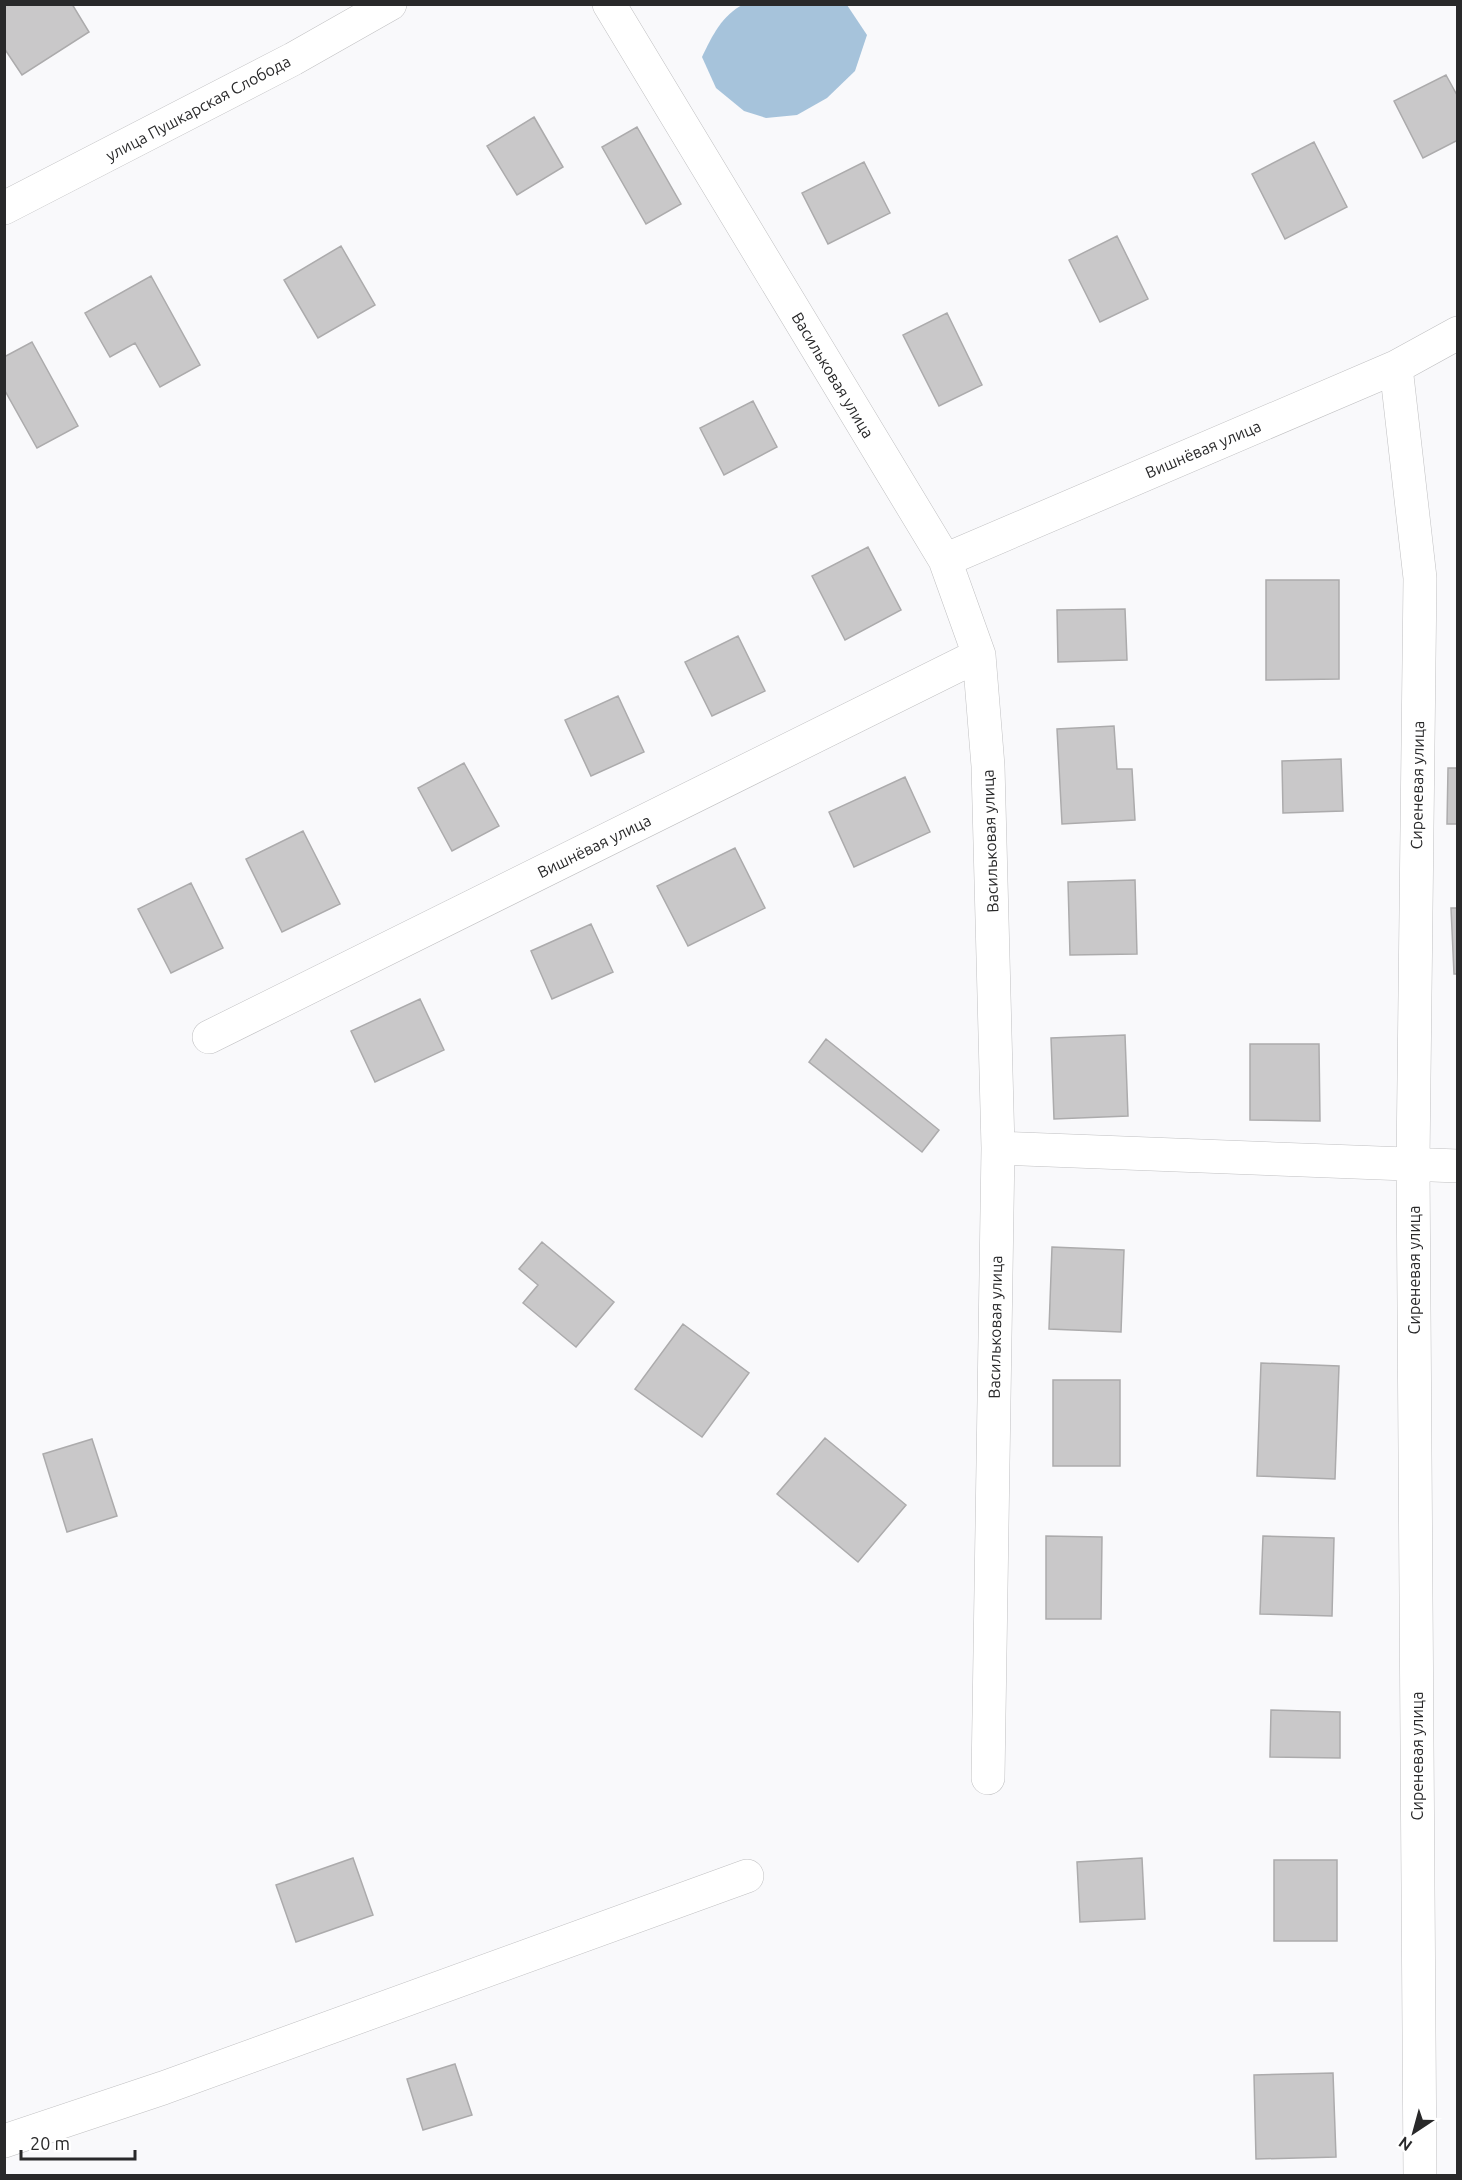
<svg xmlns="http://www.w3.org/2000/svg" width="1462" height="2180" font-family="Ubuntu,sans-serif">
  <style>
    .water { fill: #a6c3db }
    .building { fill: #c9c8c9; stroke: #acabac; stroke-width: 1.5 }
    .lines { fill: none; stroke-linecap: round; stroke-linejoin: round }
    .minor-casing { stroke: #c0c0c2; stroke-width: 34 }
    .minor { stroke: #fff; stroke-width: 33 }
    .labels { text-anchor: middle; stroke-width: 6; stroke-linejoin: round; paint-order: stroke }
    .street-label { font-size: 16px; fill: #29292a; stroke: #fff }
  </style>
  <rect width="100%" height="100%" fill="#f9f9fb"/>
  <path class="water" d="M744 4 847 5 867 35 855 71 827 98 797 115 766 118 744 111 716 88 702 57C712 36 722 15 744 4Z"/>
  <path class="building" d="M6 4H72L89 32 22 75 4 48V6Z
    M1446 75 1458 97V140L1423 158 1394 101Z
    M534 117 563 167 517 195 487 146Z
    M637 127 681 204 646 224 602 147Z
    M1314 142 1347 207 1285 239 1252 174Z
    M864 162 890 213 828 244 802 193Z
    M1117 236 1148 299 1100 322 1069 260Z
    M341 246 375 305 318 338 284 280Z
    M151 276 200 365 160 387 135 343 110 357 85 313Z
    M947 313 982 385 939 406 903 335Z
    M32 342 78 426 37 448 4 389V357Z
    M753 401 777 447 724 475 700 428Z
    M868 547 901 610 845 640 812 576Z
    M1266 580H1339V679L1266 680Z
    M1125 609 1127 660 1058 662 1057 610Z
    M738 636 765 691 712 716 685 662Z
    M618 696 644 752 591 776 565 720Z
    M1114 726 1117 769H1132L1135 820 1062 824 1057 729Z
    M1341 759 1343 811 1283 813 1282 761Z
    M464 763 499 826 452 851 418 788Z
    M1448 768H1458V824H1447Z
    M905 777 930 832 854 867 829 812Z
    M303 831 340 904 282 932 246 859Z
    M735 848 765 908 688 946 657 886Z
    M1135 880 1137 954 1070 955 1068 882Z
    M191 883 223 948 171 973 138 909Z
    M1451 908H1458V974H1454Z
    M591 924 613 972 552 999 531 951Z
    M420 999 444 1050 375 1082 351 1031Z
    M1125 1035 1128 1116 1054 1119 1051 1038Z
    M826 1039 939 1130 922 1152 809 1062Z
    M1250 1044H1319L1320 1121 1250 1120Z
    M542 1242 614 1302 576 1347 523 1303 538 1285 519 1269Z
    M1052 1247 1124 1250 1121 1332 1049 1329Z
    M683 1324 749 1373 702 1437 635 1389Z
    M1261 1363 1339 1366 1335 1479 1257 1476Z
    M1053 1380H1120V1466H1053Z
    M825 1438 906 1505 858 1562 777 1494Z
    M92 1439 117 1516 67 1532 43 1454Z
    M1046 1536 1102 1537 1101 1619H1046Z
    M1263 1536 1334 1538 1332 1616 1260 1614Z
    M1271 1710 1340 1712V1758L1270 1757Z
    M353 1858 373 1915 296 1942 276 1885Z
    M1142 1858 1145 1919 1080 1922 1077 1862Z
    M1274 1860H1337V1941H1274Z
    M455 2064 472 2115 423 2130 407 2079Z
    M1333 2073 1336 2157 1256 2159 1254 2075Z"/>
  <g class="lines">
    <defs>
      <path id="minor" d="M609 4 945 560 979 655 988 766 998 1148 988 1778
        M4 208 293 59 390 4
        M1396 367 1420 578 1413 1162 1420 2176
        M945 560 1396 367 1458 333
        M209 1037 979 655
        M998 1148 1458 1166
        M4 2141 163 2088 747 1876"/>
    </defs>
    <use href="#minor" class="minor-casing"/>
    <use href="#minor" class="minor"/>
  </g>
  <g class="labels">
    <g class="street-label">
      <text transform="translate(198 108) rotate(-28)" y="6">улица Пушкарская Слобода</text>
      <text transform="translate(833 375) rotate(59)" y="6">Васильковая улица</text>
      <text transform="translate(1203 449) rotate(-23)" y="6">Вишнёвая улица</text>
      <text transform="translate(1417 785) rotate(-89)" y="6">Сиреневая улица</text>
      <text transform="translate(990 841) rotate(-92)" y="6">Васильковая улица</text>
      <text transform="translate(594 846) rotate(-26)" y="6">Вишнёвая улица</text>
      <text transform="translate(1414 1270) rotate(-90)" y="6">Сиреневая улица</text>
      <text transform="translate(995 1327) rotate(-89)" y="6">Васильковая улица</text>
      <text transform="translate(1417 1756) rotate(-90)" y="6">Сиреневая улица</text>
    </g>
  </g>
  <rect width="1462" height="2180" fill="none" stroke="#29292a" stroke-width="12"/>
  <g transform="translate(1414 2132) rotate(216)" stroke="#ffffff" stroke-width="4.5" paint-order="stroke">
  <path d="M0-4.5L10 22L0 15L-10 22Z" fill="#29292a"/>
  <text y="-9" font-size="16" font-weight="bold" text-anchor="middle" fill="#29292a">N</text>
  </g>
  <path d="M21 2150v9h114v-9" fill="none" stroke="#29292a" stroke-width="3"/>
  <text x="30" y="2150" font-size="18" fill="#29292a" stroke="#ffffff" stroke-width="4.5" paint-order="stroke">20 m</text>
</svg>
